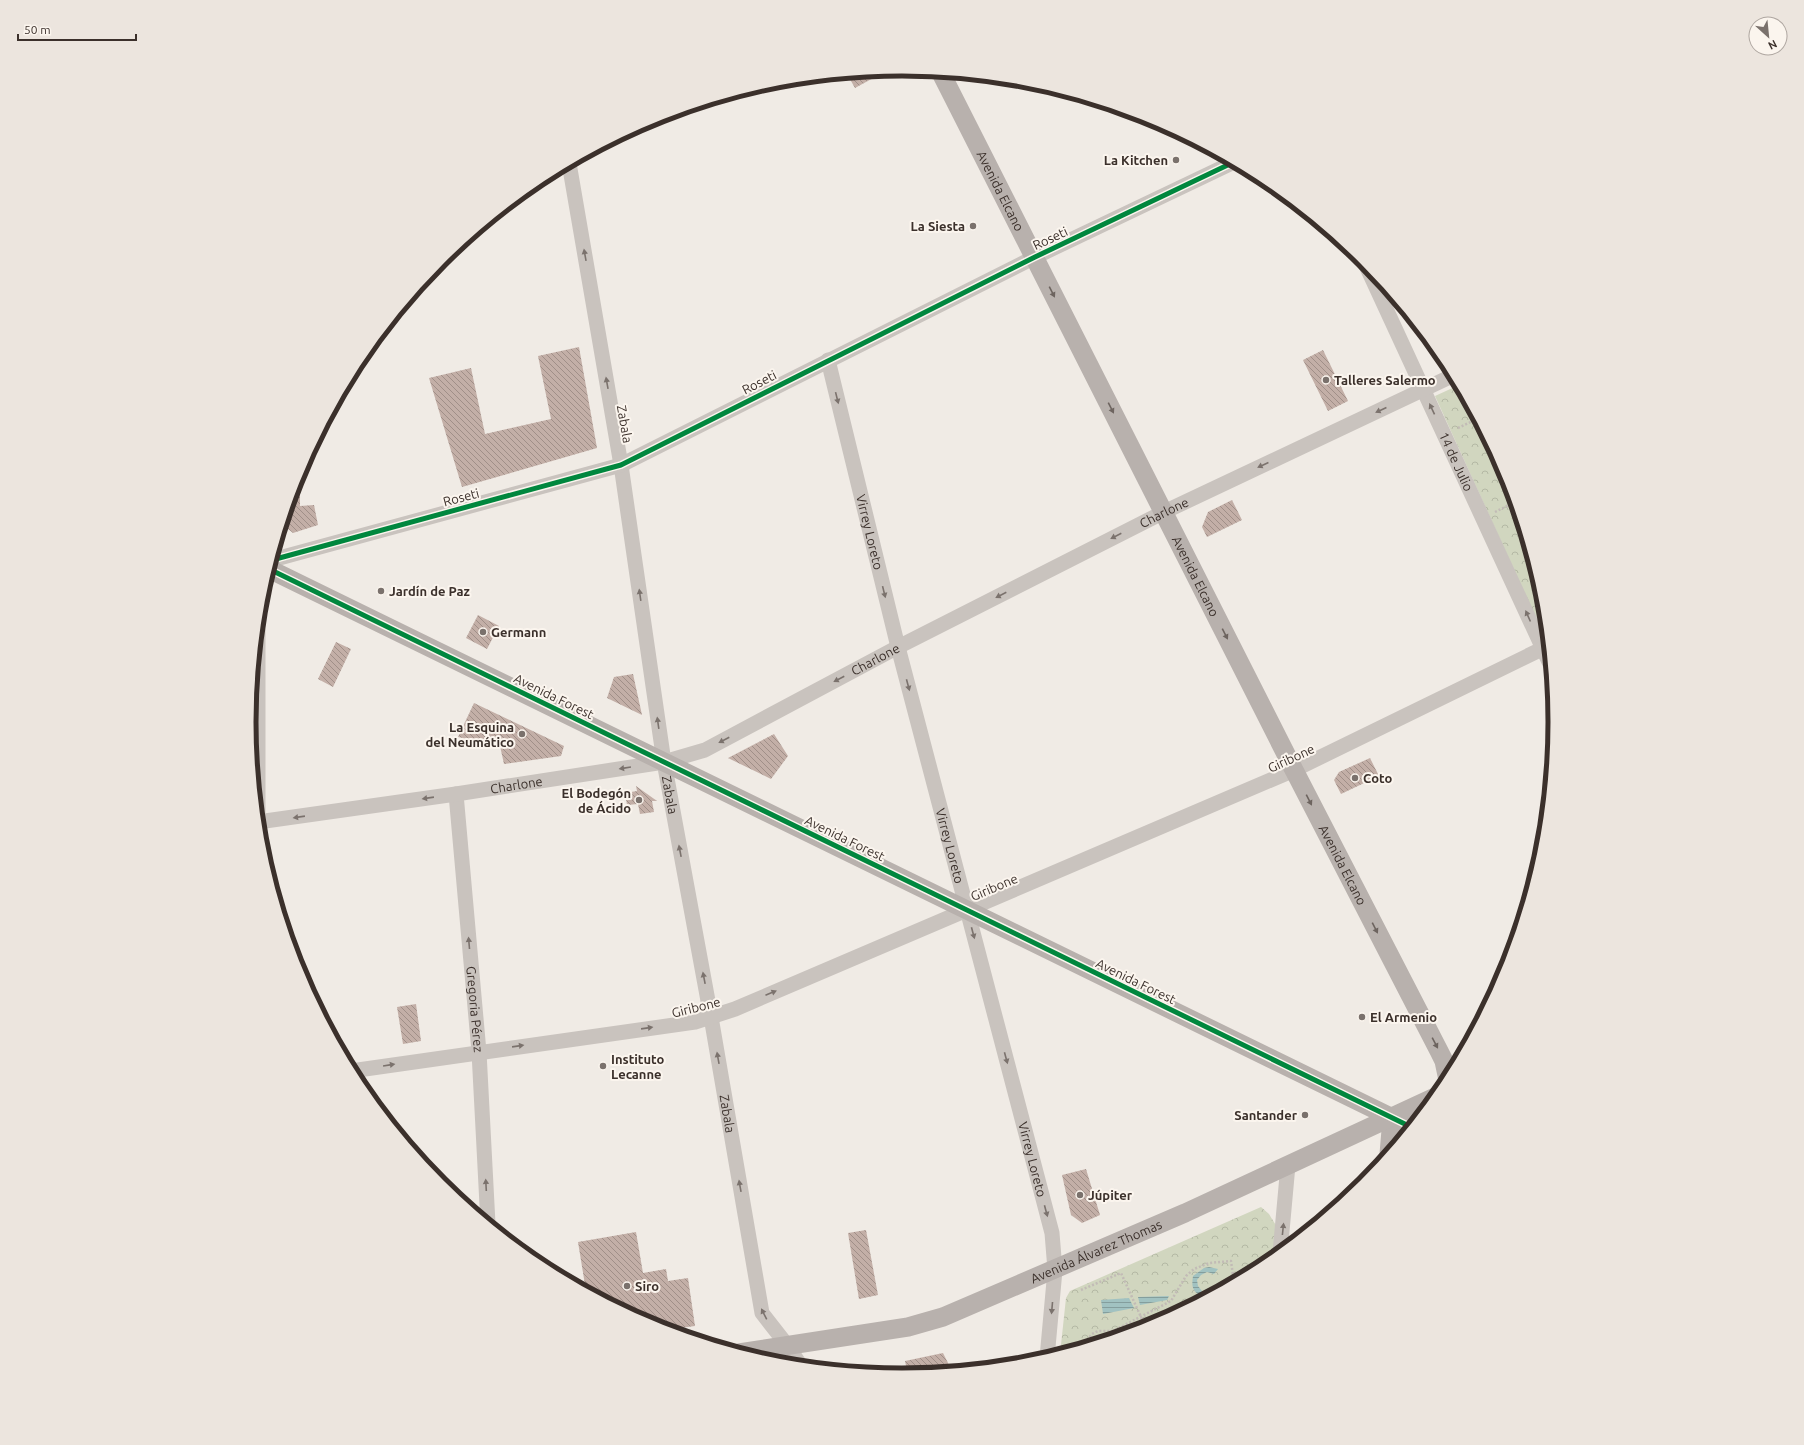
<svg xmlns="http://www.w3.org/2000/svg" width="1804" height="1445" font-family="Ubuntu,sans-serif">
  <style>
    .park { fill: url(#park-crowns) }
    .water { fill: url(#water-rules) }
    .building { fill: url(#building-back-hatch) }
    .lines { fill: none; stroke-linecap: round; stroke-linejoin: round }
    .path { stroke: #c2bbb6; stroke-width: 2.5; stroke-dasharray: 2 2; stroke-linecap: butt }
    .minor { stroke: #c9c3be; stroke-width: 15 }
    .major { stroke: #b8b1ad; stroke-width: 19 }
    .cycleway-casing { stroke: #fbf5ee; stroke-width: 8 }
    .cycleway { stroke: #00873e; stroke-width: 5 }
    .oneway { fill: #7b726d }
    .oneway2 { fill: #6d645f }
    .poi-dot { fill: #7a716c; stroke: #fbf5ee; stroke-width: 1.5 }
    .labels { text-anchor: middle; stroke-width: 4; stroke-linejoin: round; paint-order: stroke }
    .poi-label { font-size: 13px; font-weight: bold; fill: #3b302b; stroke: #fbf5ee; text-anchor: start }
    .street-label { font-size: 13px; fill: #3b302b; stroke: #fbf5ee }
    .rim { fill: none; stroke: #3b302b; stroke-width: 5 }
  </style>
  <defs>
    <pattern id="park-crowns" width="20" height="18" patternUnits="userSpaceOnUse"><rect width="20" height="18" fill="#d1d6bf"/><path d="M2 6a3 3 0 1 1 6 0M12 15a3 3 0 1 1 6 0" fill="none" stroke="#b4b8a4"/></pattern>
    <pattern id="water-rules" width="6" height="5" patternUnits="userSpaceOnUse"><rect width="6" height="5" fill="#a1c2c1"/><path d="M0 2.5h6" fill="none" stroke="#849e9d"/></pattern>
    <pattern id="building-back-hatch" width="6" height="6" patternUnits="userSpaceOnUse"><rect width="6" height="6" fill="#c3afa7"/><path d="M-1 5l2 2M0 0l6 6M5-1l2 2" fill="none" stroke="#a08f88"/></pattern>
  </defs>
  <rect width="100%" height="100%" fill="#f0ebe5"/>
  <path class="park" d="M1459 385 1506 473 1543 595 1547 635 1544 636 1435 396Z
    M1261 1207 1269 1214 1277 1227 1272 1260 1265 1266 1152 1326 1060 1354 1066 1298 1070 1291Z"/>
  <path class="water" d="M1209 1267 1218 1269 1214 1274 1207 1272 1201 1275 1197 1280 1198 1286 1202 1291 1199 1295C1191 1289 1192 1284 1193 1276L1204 1268Z
    M1169 1296 1167 1300 1140 1305 1138 1297Z
    M1129 1298 1134 1308 1103 1314 1101 1300Z"/>
  <path class="building" d="M888 70 855 88 847 74 860 73Z
    M579 347 597 448 462 487 429 378 471 368 485 434 551 419 538 356Z
    M1323 350 1348 401 1328 411 1303 360Z
    M297 476H300V506L314 505 318 525 293 533 282 524Z
    M1232 500 1242 520 1207 537 1202 527 1208 512Z
    M478 615 499 626 487 649 466 638Z
    M336 642 351 649 333 687 318 679Z
    M633 674 642 715 607 698 614 677Z
    M474 703 564 746 561 756 504 764 500 746 458 737Z
    M774 734 788 756 771 779 728 758Z
    M1370 758 1379 776 1341 794 1334 780 1339 772Z
    M636 786 657 801H652L654 812 640 814 638 804 627 805 625 793 637 791Z
    M416 1004 421 1041 403 1044 397 1007Z
    M1086 1169 1100 1215 1082 1223 1071 1215 1062 1175Z
    M866 1230 878 1295 859 1299 848 1233Z
    M636 1232 643 1273 666 1269 668 1281 688 1278 695 1326 665 1330 652 1326 586 1291 578 1242Z
    M943 1353 952 1371 908 1375 905 1361Z"/>
  <g class="lines">
    <path class="path" d="M1458 428 1477 419
      M1495 512 1515 502
      M1532 590 1540 586
      M1081 1290 1121 1273 1146 1328
      M1083 1347 1086 1341 1092 1334 1098 1331H1113L1171 1301 1186 1276 1194 1269 1209 1263 1231 1261 1234 1283"/>
    <g class="minor">
      <path d="M644 123 656 118"/>
      <path id="s1" d="M569 163 621 465 664 762 711 1017 762 1313 787 1345 801 1366"/>
      <path id="s2" d="M1363 259 1550 664"/>
      <path id="s3" d="M828 360 898 647 1052 1233 1055 1270 1047 1358"/>
      <path d="M272 560 621 465 1035 257 1234 162"/>
      <path d="M258 630V822"/>
      <path id="s4" d="M456 794 479 1052 488 1224"/>
      <path id="s5" d="M258 822 456 794 664 762 705 750 898 647 1164 512 1454 375"/>
      <path d="M351 1071 695 1022 735 1009 1294 770 1548 646"/>
      <path d="M1280 1253 1288 1165"/>
    </g>
    <g class="major">
      <path id="s6" d="M941 73 1294 770 1439 1051 1444 1061 1448 1080"/>
      <path d="M269 569 1411 1127"/>
      <path d="M1389 1154 1392 1118"/>
      <path id="s7" d="M739 1353 908 1327 943 1317 1185 1213 1437 1096"/>
    </g>
    <defs>
      <path id="cycleway" d="M272 560 621 465 1035 257 1234 162
        M269 569 1411 1127"/>
    </defs>
    <use href="#cycleway" class="cycleway-casing"/>
    <use href="#cycleway" class="cycleway"/>
  </g>
  <defs><path id="oneway-solid" d="M-6-.8H1V-3.2L6.5 0L1 3.2V.8H-6Z"/></defs>
  <g class="oneway">
    <use href="#oneway-solid" transform="translate(585 255) rotate(-100)"/>
    <use href="#oneway-solid" transform="translate(607 383) rotate(-100)"/>
    <use href="#oneway-solid" transform="translate(837 398) rotate(76)"/>
    <use href="#oneway-solid" transform="translate(1432 409) rotate(-115)"/>
    <use href="#oneway-solid" transform="translate(1381 410) rotate(155)"/>
    <use href="#oneway-solid" transform="translate(1263 465) rotate(155)"/>
    <use href="#oneway-solid" transform="translate(1116 536) rotate(153)"/>
    <use href="#oneway-solid" transform="translate(884 592) rotate(76)"/>
    <use href="#oneway-solid" transform="translate(640 595) rotate(-98)"/>
    <use href="#oneway-solid" transform="translate(1001 595) rotate(153)"/>
    <use href="#oneway-solid" transform="translate(1528 616) rotate(-114)"/>
    <use href="#oneway-solid" transform="translate(839 679) rotate(152)"/>
    <use href="#oneway-solid" transform="translate(908 685) rotate(75)"/>
    <use href="#oneway-solid" transform="translate(658 723) rotate(-98)"/>
    <use href="#oneway-solid" transform="translate(724 740) rotate(152)"/>
    <use href="#oneway-solid" transform="translate(625 768) rotate(171)"/>
    <use href="#oneway-solid" transform="translate(428 798) rotate(172)"/>
    <use href="#oneway-solid" transform="translate(299 817) rotate(172)"/>
    <use href="#oneway-solid" transform="translate(680 851) rotate(-101)"/>
    <use href="#oneway-solid" transform="translate(973 933) rotate(75)"/>
    <use href="#oneway-solid" transform="translate(469 943) rotate(-95)"/>
    <use href="#oneway-solid" transform="translate(704 978) rotate(-101)"/>
    <use href="#oneway-solid" transform="translate(771 993) rotate(-23)"/>
    <use href="#oneway-solid" transform="translate(647 1028) rotate(-8)"/>
    <use href="#oneway-solid" transform="translate(518 1046) rotate(-8)"/>
    <use href="#oneway-solid" transform="translate(718 1058) rotate(-100)"/>
    <use href="#oneway-solid" transform="translate(1006 1058) rotate(75)"/>
    <use href="#oneway-solid" transform="translate(389 1065) rotate(-9)"/>
    <use href="#oneway-solid" transform="translate(486 1185) rotate(-93)"/>
    <use href="#oneway-solid" transform="translate(740 1186) rotate(-100)"/>
    <use href="#oneway-solid" transform="translate(1046 1211) rotate(75)"/>
    <use href="#oneway-solid" transform="translate(1283 1229) rotate(-84)"/>
    <use href="#oneway-solid" transform="translate(1052 1308) rotate(95)"/>
    <use href="#oneway-solid" transform="translate(764 1314) rotate(-117)"/>
  </g>
  <g class="oneway2">
    <use href="#oneway-solid" transform="translate(1052 292) rotate(63)"/>
    <use href="#oneway-solid" transform="translate(1111 408) rotate(63)"/>
    <use href="#oneway-solid" transform="translate(1225 634) rotate(63)"/>
    <use href="#oneway-solid" transform="translate(1309 800) rotate(63)"/>
    <use href="#oneway-solid" transform="translate(1375 928) rotate(63)"/>
    <use href="#oneway-solid" transform="translate(1435 1043) rotate(62)"/>
  </g>
  <g class="poi-dot">
    <circle cx="1176" cy="160" r="4"/>
    <circle cx="973" cy="226" r="4"/>
    <circle cx="1326" cy="380" r="4"/>
    <circle cx="381" cy="591" r="4"/>
    <circle cx="483" cy="632" r="4"/>
    <circle cx="522" cy="734" r="4"/>
    <circle cx="1355" cy="778" r="4"/>
    <circle cx="639" cy="800" r="4"/>
    <circle cx="1362" cy="1017" r="4"/>
    <circle cx="603" cy="1066" r="4"/>
    <circle cx="1305" cy="1115" r="4"/>
    <circle cx="1080" cy="1195" r="4"/>
    <circle cx="627" cy="1286" r="4"/>
  </g>
  <g class="labels">
    <g class="poi-label">
      <text x="1168" y="165" text-anchor="end">La Kitchen</text>
      <text x="965" y="231" text-anchor="end">La Siesta</text>
      <text x="1334" y="385">Talleres Salermo</text>
      <text x="389" y="596">Jardín de Paz</text>
      <text x="491" y="637">Germann</text>
      <text x="514" y="732" text-anchor="end">La Esquina<tspan x="514" dy="15">del Neumático</tspan></text>
      <text x="1363" y="783">Coto</text>
      <text x="631" y="798" text-anchor="end">El Bodegón<tspan x="631" dy="15">de Ácido</tspan></text>
      <text x="1370" y="1022">El Armenio</text>
      <text x="611" y="1064">Instituto<tspan x="611" dy="15">Lecanne</tspan></text>
      <text x="1297" y="1120" text-anchor="end">Santander</text>
      <text x="1088" y="1200">Júpiter</text>
      <text x="635" y="1291">Siro</text>
    </g>
    <g class="street-label">
      <text dy="5" stroke="none"><textPath href="#s6" startOffset="132">Avenida Elcano</textPath></text>
      <text transform="translate(1050 238) rotate(-25)" y="5">Roseti</text>
      <text transform="translate(759 382) rotate(-27)" y="5">Roseti</text>
      <text transform="translate(625 424) rotate(80)" y="5">Zabala</text>
      <text dy="5" stroke="none"><textPath href="#s2" startOffset="223">14 de Julio</textPath></text>
      <text transform="translate(461 497) rotate(-15)" y="5">Roseti</text>
      <text dy="5" stroke="none"><textPath href="#s5" startOffset="970">Charlone</textPath></text>
      <text dy="5" stroke="none"><textPath href="#s3" startOffset="177">Virrey Loreto</textPath></text>
      <text dy="5" stroke="none"><textPath href="#s6" startOffset="564">Avenida Elcano</textPath></text>
      <text dy="5" stroke="none"><textPath href="#s5" startOffset="646">Charlone</textPath></text>
      <text transform="translate(554 696) rotate(26)" y="5">Avenida Forest</text>
      <text transform="translate(1291 758) rotate(-25)" y="5">Giribone</text>
      <text dy="5" stroke="none"><textPath href="#s5" startOffset="261">Charlone</textPath></text>
      <text dy="5" stroke="none"><textPath href="#s1" startOffset="640">Zabala</textPath></text>
      <text transform="translate(845 838) rotate(26)" y="5">Avenida Forest</text>
      <text dy="5" stroke="none"><textPath href="#s3" startOffset="501">Virrey Loreto</textPath></text>
      <text dy="5" stroke="none"><textPath href="#s6" startOffset="888">Avenida Elcano</textPath></text>
      <text transform="translate(994 887) rotate(-23)" y="5">Giribone</text>
      <text transform="translate(1136 981) rotate(26)" y="5">Avenida Forest</text>
      <text transform="translate(696 1007) rotate(-14)" y="5">Giribone</text>
      <text dy="5" stroke="none"><textPath href="#s4" startOffset="216">Gregoria Pérez</textPath></text>
      <text dy="5" stroke="none"><textPath href="#s1" startOffset="964">Zabala</textPath></text>
      <text dy="5" stroke="none"><textPath href="#s3" startOffset="825">Virrey Loreto</textPath></text>
      <text dy="5" stroke="none"><textPath href="#s7" startOffset="374">Avenida Álvarez Thomas</textPath></text>
    </g>
  </g>
  <path d="M0 0H1804V1445H0ZM256 722a646 646 0 1 1 1292 0a646 646 0 1 1-1292 0Z" fill="#ece5de" fill-rule="evenodd"/>
  <path class="rim" d="M256 722a646 646 0 1 1 1292 0a646 646 0 1 1-1292 0Z"/>
  <g transform="translate(1768 36) rotate(153)"><circle r="19" fill="#fbf5ee" stroke="#aea6a0"/>
  <path d="M0-3L7 15L0 10L-7 15Z" fill="#7a716c"/>
  <text y="-6" font-size="11" font-weight="bold" text-anchor="middle" fill="#3b302b">N</text>
  </g>
  <path d="M18 34v6h118v-6" fill="none" stroke="#3b302b" stroke-width="2"/>
  <text x="24" y="34" font-size="12" fill="#3b302b" stroke="#fbf5ee" stroke-width="3" paint-order="stroke">50 m</text>
</svg>
